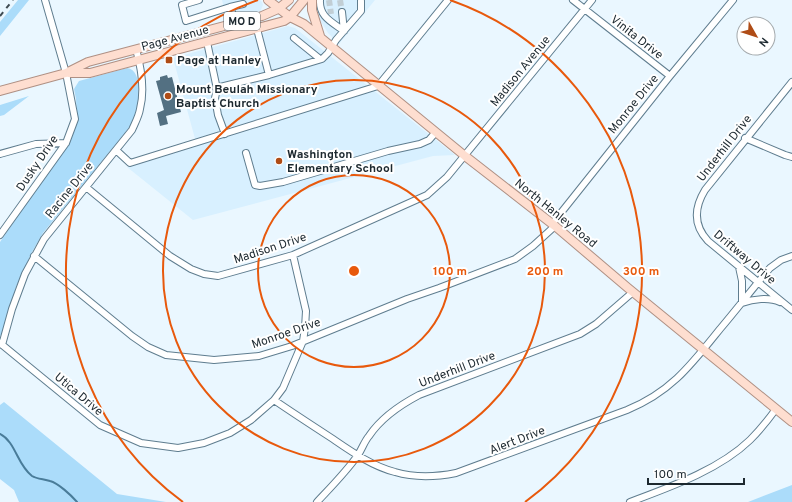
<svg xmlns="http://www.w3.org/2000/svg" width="792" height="502" font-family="Overpass,sans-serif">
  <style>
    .built { fill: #d8f0ff }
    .green { fill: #abdcfa }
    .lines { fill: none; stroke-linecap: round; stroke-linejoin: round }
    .stream { stroke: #497c99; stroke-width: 2 }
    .building { fill: #537082 }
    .minor-tunnel { stroke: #c1ced5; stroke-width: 6; stroke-dasharray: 6 3; stroke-linecap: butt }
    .minor-casing { stroke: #5f7d8f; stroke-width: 8 }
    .major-casing { stroke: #af9084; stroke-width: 10 }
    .minor { stroke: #fff; stroke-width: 6 }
    .major { stroke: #feded0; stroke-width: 8 }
    .rail { stroke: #3f4b52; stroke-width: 2; stroke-dasharray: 5 5; stroke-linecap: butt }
    .ring { fill: none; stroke: #e8590c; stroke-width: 2 }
    .poi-dot { fill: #af4c16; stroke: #fff; stroke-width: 1.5 }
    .labels { text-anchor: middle; stroke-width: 4; stroke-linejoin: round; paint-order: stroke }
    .shield { fill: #fff; stroke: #60686d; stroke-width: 1 }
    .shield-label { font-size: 11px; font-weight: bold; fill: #1c282f }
    .street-label { font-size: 12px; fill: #1c282f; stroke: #fff }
    .poi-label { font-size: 12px; font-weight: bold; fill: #1c282f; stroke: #fff; text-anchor: start }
    .centre { fill: #e8590c; stroke: #fff; stroke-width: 2 }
    .ring-label { font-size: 12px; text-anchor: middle; font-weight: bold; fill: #e8590c; stroke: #fff; stroke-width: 4; stroke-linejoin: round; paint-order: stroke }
  </style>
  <rect width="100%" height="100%" fill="#eaf7ff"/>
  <path class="built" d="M222 0H260L262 2 263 5 260 12 256 13 227 21Z
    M314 0H375L339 44 328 33 316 14Z
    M288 26 295 28 455 155 433 156 193 220 127 167 197 146 173 58Z"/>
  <path class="green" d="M18 0H29L0 36V22Z
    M127 68C145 70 138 109 133 120 131 125 127 130 124 134L43 233 32 252 16 287 2 334 0 336V242L72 137 77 119 76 99 74 89 79 81Z
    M29 96 4 115 0 116V105Z
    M4 402 117 494 166 502H19L14 490 0 479V405Z
    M792 485V502H748Z"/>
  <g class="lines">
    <path class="stream" d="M0 434C16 442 17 465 32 476 37 479 44 479 50 481 58 483 71 495 77 502"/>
  </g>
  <path class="building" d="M167 75 168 78 172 77 181 112 166 116 168 124 160 126 157 113 164 110 156 81 160 80V77Z"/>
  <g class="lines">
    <path class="minor-tunnel" d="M329 0 331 14
      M340 0 342 12"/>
    <defs>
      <path id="minor" d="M199 0 182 5 186 21 230 7
        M320 0C319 17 332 22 344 31
        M573 0 670 76
        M342 12 344 31
        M236 23 230 7 243 4
        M257 29 269 75
        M294 38 320 59
        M207 42 217 89 215 98 218 115 225 134
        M792 82 705 190C694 208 693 225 708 241L792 310
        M216 88 269 75 322 59 328 53 336 40 361 11V1
        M745 138 785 155 792 157
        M116 150 130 163 378 86 448 0
        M246 153 255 185 260 186 283 182 388 151 420 144 429 140 436 132
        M0 154 36 144 66 143
        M86 187 170 256 191 269 204 274 218 276 293 255 427 195 447 177 592 0
        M552 224 670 76 733 0
        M0 235 66 143 75 119 66 73 45 0
        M34 256 132 336 148 347 166 355 214 360 259 356 292 346 407 299 439 288 515 259 533 246 555 226
        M739 267 742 281V303C753 299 769 297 780 302
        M0 343 100 425 141 443 178 448 204 443 230 433 251 420 274 400 283 388 303 341 305 328 306 311 293 255
        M2 345 12 309 25 274 44 239 132 130C135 123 139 116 140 109 145 90 141 67 136 49
        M274 400C293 413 313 426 333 439 352 452 372 466 395 472 415 478 436 477 456 473L627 410C671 392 691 365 720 329 737 309 753 288 770 268L781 260 792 256
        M317 502C331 487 346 472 358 455 362 449 364 442 369 436 381 418 400 405 419 395L580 334 596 324 633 292
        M630 502C670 487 719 470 750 440 759 431 768 420 776 409"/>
      <path id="major" d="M268 0 290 17 304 24 465 156 555 226 628 288 792 422
        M312 0V10L320 36
        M69 73H90L284 21 290 17 304 0
        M0 91 66 73 88 62 262 16 278 9 289 0"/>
    </defs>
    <use href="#minor" class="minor-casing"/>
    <use href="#major" class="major-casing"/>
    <use href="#minor" class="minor"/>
    <use href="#major" class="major"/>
    <path class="rail" d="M0 16 13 0"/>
  </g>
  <g class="ring">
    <circle cx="354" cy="271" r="96"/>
    <circle cx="354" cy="271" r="191"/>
    <path d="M183 502A287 287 0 0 1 258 0M450 0A287 287 0 0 1 525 502"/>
  </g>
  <g class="poi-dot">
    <rect x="165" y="56" width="8" height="8" rx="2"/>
    <circle cx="168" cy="96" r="4"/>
    <circle cx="279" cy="161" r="4"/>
  </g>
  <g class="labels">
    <rect class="shield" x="224" y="12" width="36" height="18" rx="3"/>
    <g class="shield-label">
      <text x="242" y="25">MO D</text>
    </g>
    <g class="street-label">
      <text transform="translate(637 37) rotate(38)" y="4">Vinita Drive</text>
      <text transform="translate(175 38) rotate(-15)" y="4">Page Avenue</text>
      <text transform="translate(520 71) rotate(-51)" y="4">Madison Avenue</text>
      <text transform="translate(633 104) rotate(-51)" y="4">Monroe Drive</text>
      <text transform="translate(724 148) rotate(-52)" y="4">Underhill Drive</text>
      <text transform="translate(37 163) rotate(-56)" y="4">Dusky Drive</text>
      <text transform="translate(69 190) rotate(-51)" y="4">Racine Drive</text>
      <text transform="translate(556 213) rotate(39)" y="4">North Hanley Road</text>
      <text transform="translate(270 248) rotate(-18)" y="4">Madison Drive</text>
      <text transform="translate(745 257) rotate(40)" y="4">Driftway Drive</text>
      <text transform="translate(286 333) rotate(-19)" y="4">Monroe Drive</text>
      <text transform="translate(457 369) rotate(-21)" y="4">Underhill Drive</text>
      <text transform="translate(79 394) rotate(40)" y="4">Utica Drive</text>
      <text transform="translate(517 440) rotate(-21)" y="4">Alert Drive</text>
    </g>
    <g class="poi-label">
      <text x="177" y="64">Page at Hanley</text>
      <text x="176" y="93">Mount Beulah Missionary<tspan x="176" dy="14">Baptist Church</tspan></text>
      <text x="287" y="158">Washington<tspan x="287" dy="14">Elementary School</tspan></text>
    </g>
  </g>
  <circle cx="354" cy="271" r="6" class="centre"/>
  <g class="ring-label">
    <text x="450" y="275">100 m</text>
    <text x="545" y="275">200 m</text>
    <text x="641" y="275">300 m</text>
  </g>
  <g transform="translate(756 36) rotate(129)"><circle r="19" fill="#ffffff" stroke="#a4a9ac"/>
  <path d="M0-3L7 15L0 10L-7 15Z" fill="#af4c16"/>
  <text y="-6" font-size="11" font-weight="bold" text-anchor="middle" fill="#1c282f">N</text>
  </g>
  <path d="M648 478v6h96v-6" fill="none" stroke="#1c282f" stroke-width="2"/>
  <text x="654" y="478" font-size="12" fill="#1c282f" stroke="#ffffff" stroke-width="3" paint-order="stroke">100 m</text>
</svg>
